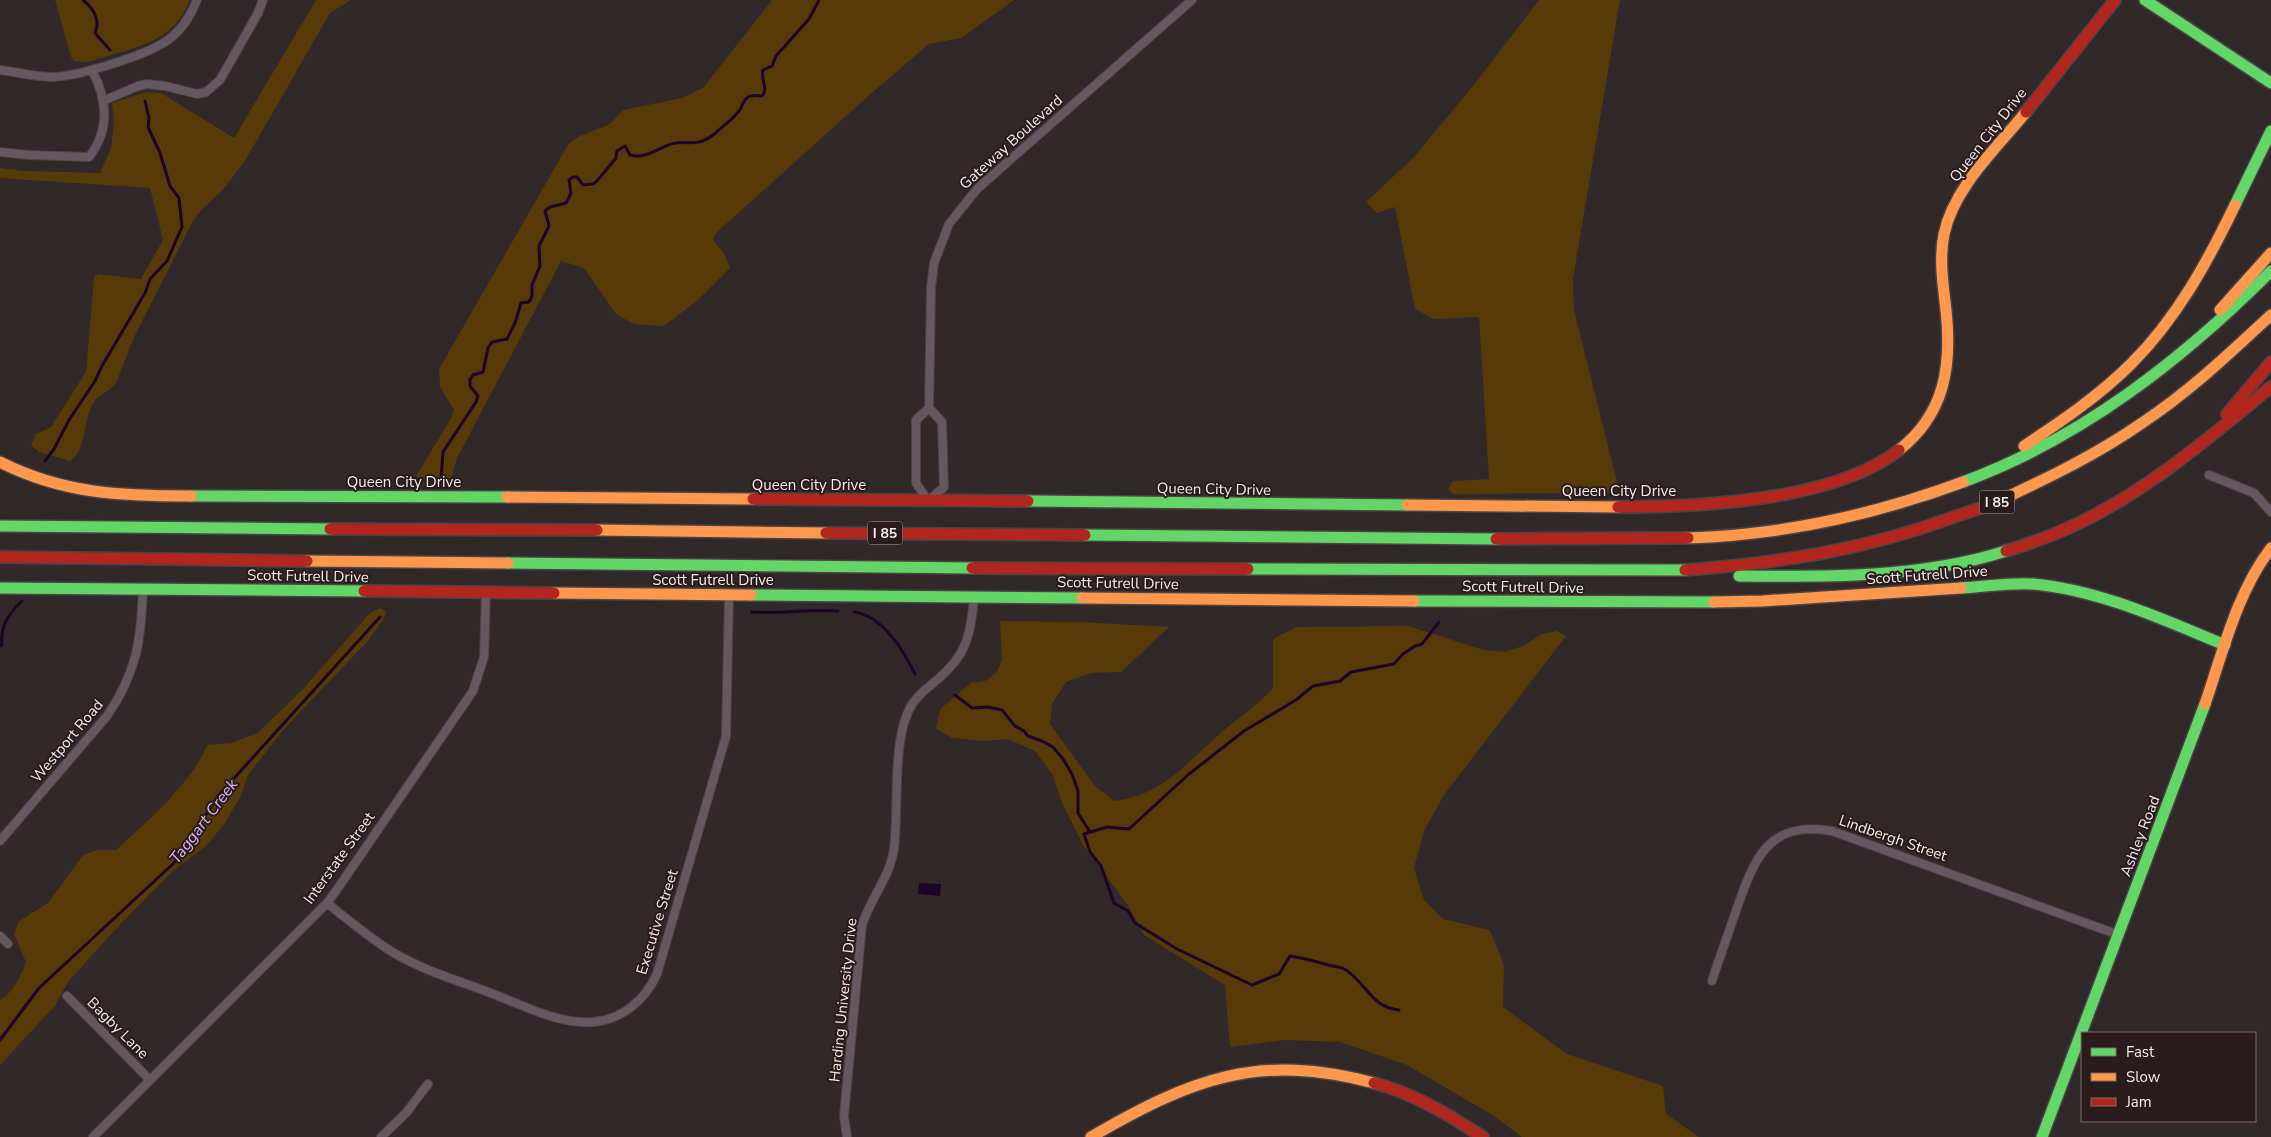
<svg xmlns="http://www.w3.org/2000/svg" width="2271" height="1137" font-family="'Nunito Sans',sans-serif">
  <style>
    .green { fill: #563a08 }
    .water { fill: #1c0527 }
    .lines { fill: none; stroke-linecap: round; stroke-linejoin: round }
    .stream { stroke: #1c0527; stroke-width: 3 }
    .street-casing { stroke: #4b4445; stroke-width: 10 }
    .fast-casing { stroke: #4b4445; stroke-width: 14 }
    .slow-casing { stroke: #4b4445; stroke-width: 14 }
    .jam-casing { stroke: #4b4445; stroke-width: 14 }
    .street { stroke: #665860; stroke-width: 8 }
    .fast { stroke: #63d668; stroke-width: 11 }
    .slow { stroke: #ff974d; stroke-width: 11 }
    .jam { stroke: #b3261e; stroke-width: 11 }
    .labels { text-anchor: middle; stroke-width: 4; stroke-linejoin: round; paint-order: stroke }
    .shield { fill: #2a1b1c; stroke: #b8acad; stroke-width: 1 }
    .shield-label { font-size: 14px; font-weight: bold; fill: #f5eaeb }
    .street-label { font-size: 15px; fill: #f5eaeb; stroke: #2a1b1c }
    .water-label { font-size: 16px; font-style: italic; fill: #deb4f9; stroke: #2a1b1c }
  </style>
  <rect width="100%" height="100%" fill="#302829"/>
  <path class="green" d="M55 0H190C175 35 152 43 118 53 107 56 95 61 84 62L74 61 71 57Z
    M316 0H351L330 13 245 161 222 191 202 209 193 221 134 337 116 383C105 397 98 390 90 410 83 427 86 450 70 461L39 452 31 445 36 434 51 427 86 372 94 277 98 274 141 279 163 240 150 188 0 178V168L25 171 100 173 111 148 114 122 112 103 147 92 161 93 234 138Z
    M772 0H1014L961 38 929 44 866 98 715 234 713 240 724 253 730 268 698 300 664 326 634 324 616 314 584 268 561 261 457 458 450 481 422 479 416 476 450 420 454 410 440 387 439 369 569 143 580 136 610 124 623 110 682 98 703 88Z
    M1539 0H1620L1573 279 1574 310 1618 486 1606 493 1453 494 1448 489 1453 481 1489 479 1479 317 1434 319 1415 309 1395 207 1377 213 1366 202 1414 157 1473 86Z
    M380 608 386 612 383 620 367 642 283 730 248 775 241 795 225 823 207 845 174 870 125 919 68 982 55 1006 0 1065V1000C14 991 20 977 26 962L14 934 19 921 48 903 83 855 97 850H116C144 825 195 779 207 745L231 743 258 733 303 689 369 614Z
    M1000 621 1080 622 1169 627 1121 672 1091 673 1066 682 1052 704 1050 724 1095 786 1114 801C1164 795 1187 762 1223 731 1240 717 1258 705 1273 688V639L1297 627 1408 626 1484 650 1505 652 1523 646 1542 634 1557 631 1566 636 1444 795 1424 831 1414 868 1424 900 1443 919 1490 930 1504 965 1503 1007 1567 1054 1663 1086 1666 1114 1699 1137H1522L1494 1116 1407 1065 1340 1042 1285 1040 1230 1047 1225 985 1144 935 1129 907 1083 845 1063 805 1052 774 1035 751 1007 739 983 741 952 738 936 729 940 709 971 683 985 681 996 673 1002 660Z"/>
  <path class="water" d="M919 883 941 884 940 896 918 894Z"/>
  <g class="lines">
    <path class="stream" d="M83 0C93 8 101 20 95 33L110 50
      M45 461 54 449 69 420 95 381 102 366 145 293 150 279 167 261 182 227 179 198 170 186 160 153 148 127 149 118 145 101
      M441 480 443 452 476 402 478 396 470 386V380L473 375 483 372 488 348 492 342 507 339 515 323 521 303 529 302 532 296V285L540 266 539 246 549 226 545 211 550 207 566 203 571 193 569 180 573 177H577L583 185 593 184 597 181 616 158 617 151 625 146 630 155C642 159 655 151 666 146 684 137 693 150 713 135 721 128 732 120 739 111 742 107 743 101 747 98 751 94 757 96 762 96 769 88 760 79 763 70L772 66 776 56 809 19 819 0
      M752 612C781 614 809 609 838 611
      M854 612C882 615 904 651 915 674
      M0 646 2 645C0 626 9 613 22 601
      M955 695 972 708 988 707 1002 710 1015 726 1024 731 1028 736 1042 741 1053 747 1063 759 1072 774 1078 791V813L1090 832
      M1399 1010C1371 1007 1367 984 1346 970 1341 966 1334 967 1328 965 1315 961 1304 958 1290 956L1279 974 1252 985 1177 949 1135 923 1128 911 1114 903 1101 866 1090 852 1084 834 1107 827 1129 829 1189 774 1244 731 1296 700 1313 686 1340 681 1351 672 1394 664 1403 654 1415 646 1422 644 1439 622
      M0 1040 39 988 175 862 218 796 380 617"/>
    <defs>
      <path id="street" d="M0 70C17 72 36 77 53 77 80 76 147 55 168 40 182 30 191 15 197 0
        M105 100 138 86 147 84 165 86 197 94 206 92 220 80 258 13 263 0
        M0 152 29 155 89 157C111 129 107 99 92 70
        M929 408 916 420V483L928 501 944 487 942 422 929 408 931 288 934 263 949 224 977 189 1192 0
        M2209 475 2254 493 2271 512
        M0 841 107 716C137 672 141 641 143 589
        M327 903C348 920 370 938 394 953 423 970 456 980 488 992 521 1004 558 1025 594 1022 623 1019 645 1000 657 974L726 736 729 595
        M0 936 8 944
        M1712 981C1720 956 1729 932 1737 908 1755 857 1769 820 1832 831L2119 935
        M67 996 150 1080
        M93 1137 327 903 338 888 473 691 484 657 486 592
        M381 1137 406 1113 428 1084
        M847 1137 844 1116 862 925C870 899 890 877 894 849 899 810 892 744 909 710 915 697 926 689 937 680 967 655 971 634 974 597"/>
      <path id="fast" d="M2145 0 2271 83
        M2235 205 2271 131
        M1963 482C2082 438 2182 360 2271 271
        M191 496 507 497
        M1028 501 1407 505
        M0 526 330 529
        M1085 535 1496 539
        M508 563 972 568
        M1248 569 1685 570
        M1739 576C1828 577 1921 578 2006 551
        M0 588 364 591
        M1961 588C1985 587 2010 582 2033 584 2100 590 2164 620 2225 645
        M751 595 1082 598
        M1414 601 1714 602
        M2042 1137 2205 704"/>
      <path id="slow" d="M2220 310 2271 253
        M2024 446C2062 421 2100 395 2132 363 2177 318 2208 261 2235 205
        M1899 450C1945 414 1952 366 1946 310 1943 285 1939 259 1944 234 1954 187 1996 149 2026 112
        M0 462C63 494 122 496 191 496
        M507 497 753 499
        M2005 498C2052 476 2099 453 2142 423 2189 392 2230 353 2271 315
        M1407 505 1618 507
        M597 530 826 533
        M1688 538C1783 535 1874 515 1963 482
        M307 561 508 563
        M554 593 751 595
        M1082 598 1414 601
        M1714 602 1762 601 1961 588
        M2205 704C2223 652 2237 592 2271 548
        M1091 1137C1191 1079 1258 1052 1374 1083"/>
      <path id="jam" d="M2026 112 2115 0
        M2227 414 2271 362
        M753 499 1028 501
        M1618 507C1698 507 1834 501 1899 450
        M330 529 597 530
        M826 533 1085 535
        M1496 539 1688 538
        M2006 551C2032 543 2057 534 2081 522 2151 488 2211 436 2271 387
        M0 557 307 561
        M972 568 1248 569
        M1685 570C1779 563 1865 550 1954 517 1971 511 1989 506 2005 498
        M364 591 554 593
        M1374 1083C1413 1093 1449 1115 1483 1137"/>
    </defs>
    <use href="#street" class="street-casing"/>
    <use href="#fast" class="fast-casing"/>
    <use href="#slow" class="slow-casing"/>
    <use href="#jam" class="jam-casing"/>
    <use href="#street" class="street"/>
    <use href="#fast" class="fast"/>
    <use href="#slow" class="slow"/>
    <use href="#jam" class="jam"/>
  </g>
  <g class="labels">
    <g class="shield">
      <rect x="1979.5" y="490.5" width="35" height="23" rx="4"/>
      <rect x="867.5" y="521.5" width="35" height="23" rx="4"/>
    </g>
    <g class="shield-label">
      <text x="1997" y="507">I 85</text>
      <text x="885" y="538">I 85</text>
    </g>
    <g class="street-label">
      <text transform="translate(1988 135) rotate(-52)" y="5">Queen City Drive</text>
      <text transform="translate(1011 142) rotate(-42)" y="5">Gateway Boulevard</text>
      <text x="404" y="487">Queen City Drive</text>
      <text x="809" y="490">Queen City Drive</text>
      <text transform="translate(1214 489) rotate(1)" y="5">Queen City Drive</text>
      <text x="1619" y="496">Queen City Drive</text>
      <text transform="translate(1927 575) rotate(-4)" y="5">Scott Futrell Drive</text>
      <text transform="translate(308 576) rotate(1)" y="5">Scott Futrell Drive</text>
      <text x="713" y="585">Scott Futrell Drive</text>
      <text transform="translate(1118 583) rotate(1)" y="5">Scott Futrell Drive</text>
      <text transform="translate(1523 587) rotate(1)" y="5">Scott Futrell Drive</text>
      <text transform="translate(67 741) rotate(-50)" y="5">Westport Road</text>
      <text transform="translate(2140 836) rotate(-69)" y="5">Ashley Road</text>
      <text transform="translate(1893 838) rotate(19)" y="5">Lindbergh Street</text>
      <text transform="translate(339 858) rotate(-54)" y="5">Interstate Street</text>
      <text transform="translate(657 922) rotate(-73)" y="5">Executive Street</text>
      <text transform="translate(843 1000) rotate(-84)" y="5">Harding University Drive</text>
      <text transform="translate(118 1028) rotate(45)" y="5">Bagby Lane</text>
    </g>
    <g class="water-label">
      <text transform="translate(203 821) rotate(-53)" y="6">Taggart Creek</text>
    </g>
  </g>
  <rect x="2081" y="1032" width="175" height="90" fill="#2a1b1c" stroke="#7b6e6f"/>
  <rect x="2091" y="1048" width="25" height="8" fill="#63d668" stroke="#7b6e6f"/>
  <text x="2126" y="1057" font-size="15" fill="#f5eaeb">Fast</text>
  <rect x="2091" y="1073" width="25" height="8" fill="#ff974d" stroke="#7b6e6f"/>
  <text x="2126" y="1082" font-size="15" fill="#f5eaeb">Slow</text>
  <rect x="2091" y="1098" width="25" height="8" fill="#b3261e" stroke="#7b6e6f"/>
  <text x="2126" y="1107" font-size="15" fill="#f5eaeb">Jam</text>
</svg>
